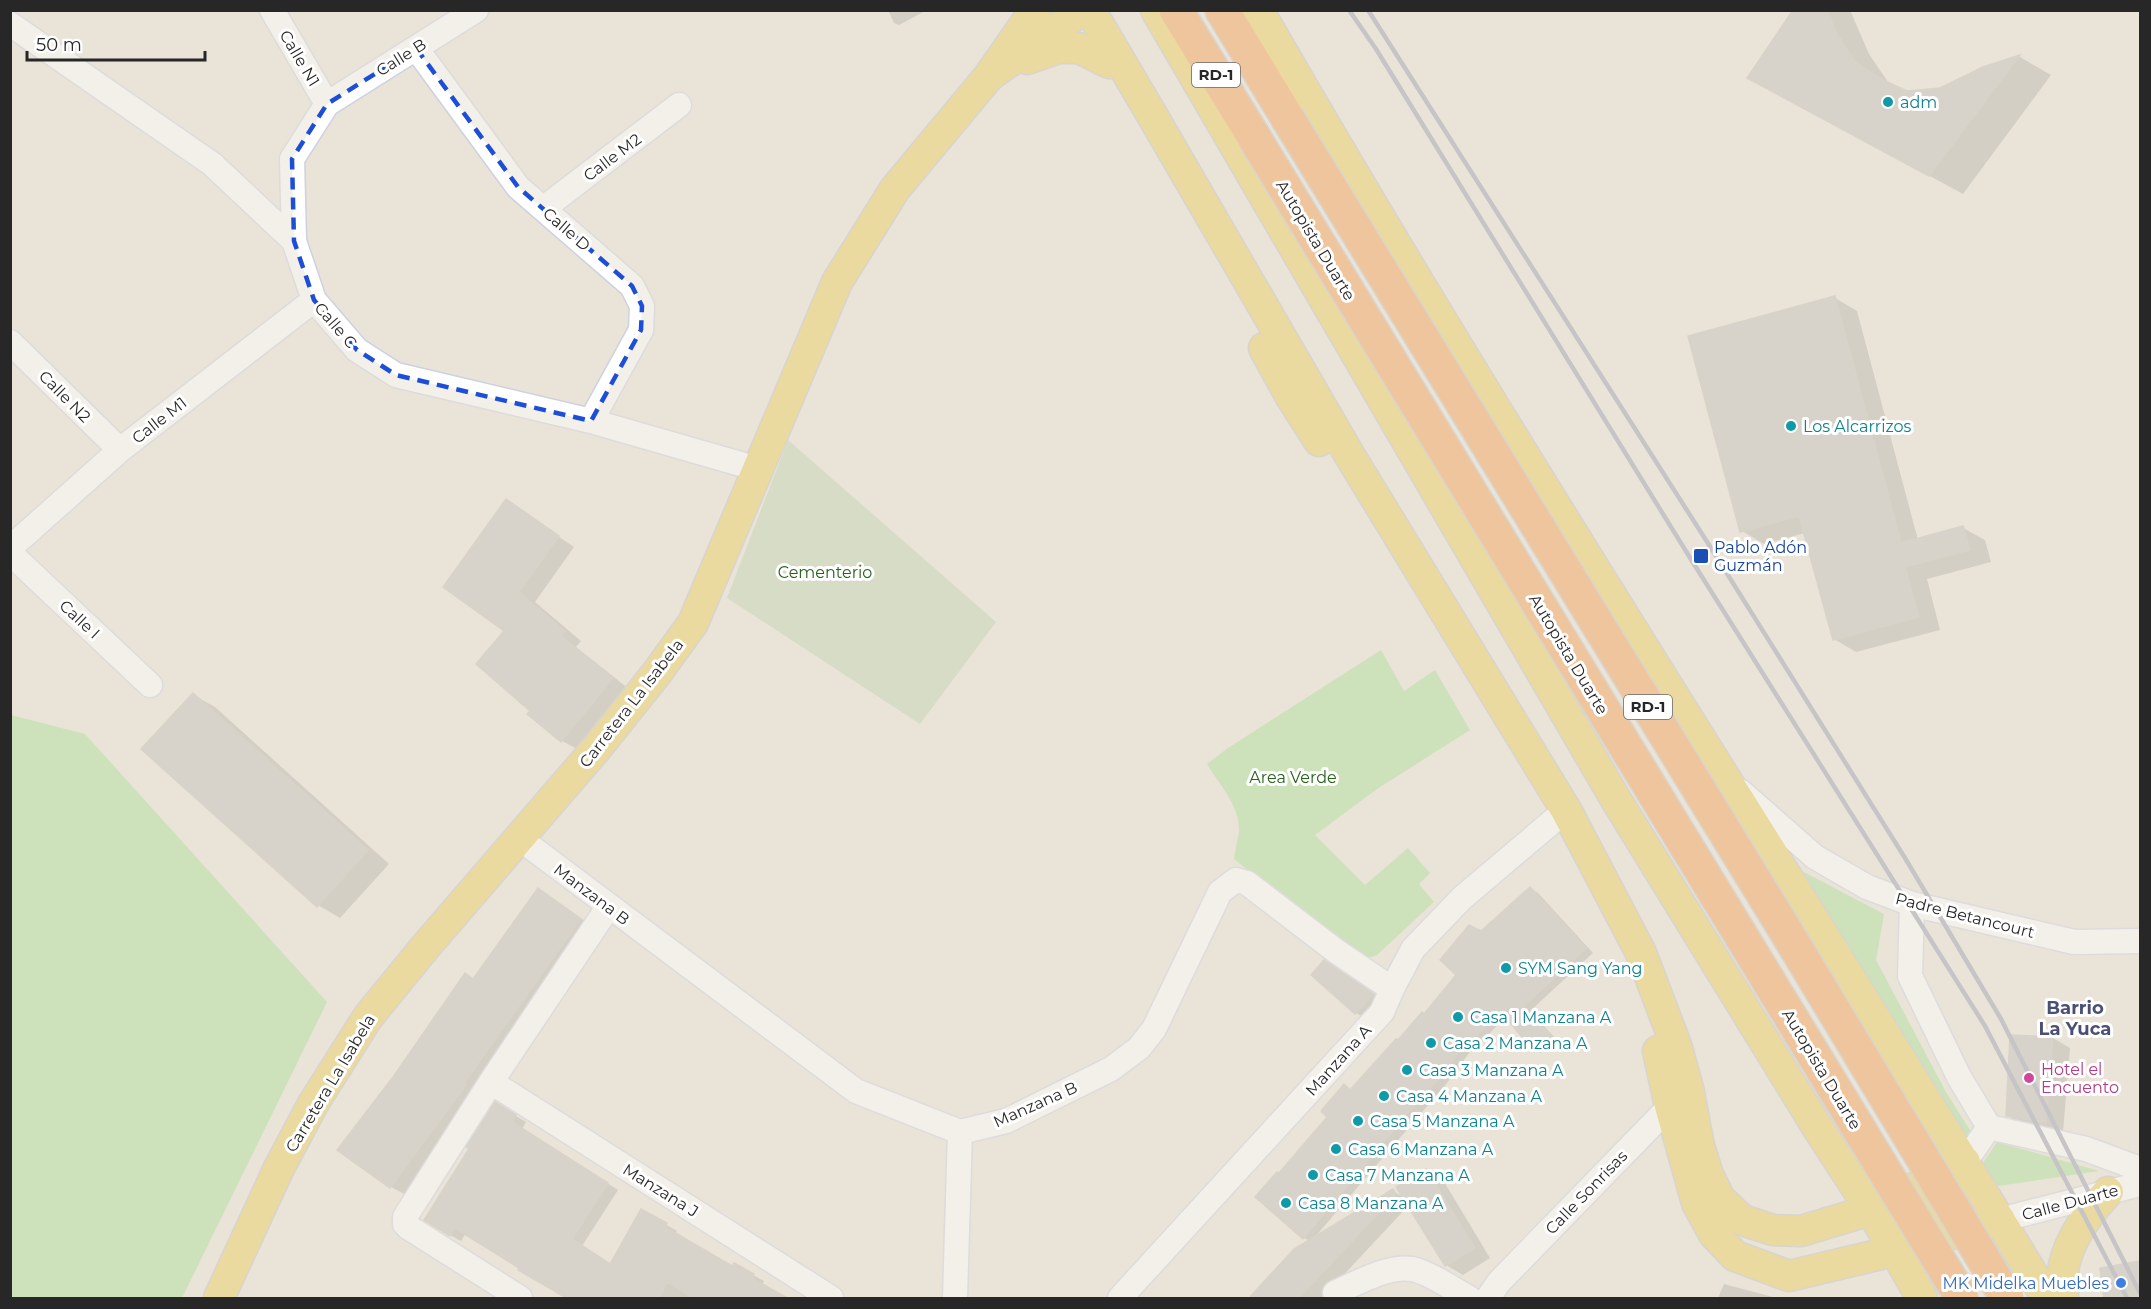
<svg xmlns="http://www.w3.org/2000/svg" width="2151" height="1309" font-family="Montserrat,sans-serif">
  <style>
    .green { fill: #acdf96 }
    .cemetery { fill: #c0d2b0 }
    .shadow { fill: #0003 }
    .building { fill: #c4bfb8; stroke: #c4beb3; stroke-width: 1.5 }
    .lines { fill: none; stroke-linecap: round; stroke-linejoin: round }
    .minor-casing { stroke: #ced1e0; stroke-width: 27 }
    .major-casing { stroke: #c3c3c3; stroke-width: 33 }
    .highway-casing { stroke: #c3c3c3; stroke-width: 36 }
    .minor { stroke: #fff; stroke-width: 24 }
    .major { stroke: #eace5c; stroke-width: 30 }
    .highway { stroke: #f7a155; stroke-width: 33 }
    .rail { stroke: #9c9eb1; stroke-width: 4.5 }
    .highway-bridge-casing { stroke: #c3c3c3; stroke-width: 36; stroke-linecap: butt }
    .highway-bridge { stroke: #f7a155; stroke-width: 33 }
    .marked { fill: none; stroke: #1d4ed8; stroke-width: 4.5; stroke-dasharray: 12 8; stroke-linejoin: round }
    .culture-dot { fill: #0f9aa8; stroke: #fff; stroke-width: 2 }
    .transit-dot { fill: #1a4fb4; stroke: #fff; stroke-width: 2 }
    .hotel-dot { fill: #d1479c; stroke: #fff; stroke-width: 2 }
    .shop-dot { fill: #3f7fe0; stroke: #fff; stroke-width: 2 }
    .labels { text-anchor: middle; stroke-width: 6; stroke-linejoin: round; paint-order: stroke }
    .shield { fill: #fff; stroke: #686868; stroke-width: 1.5 }
    .shield-label { font-size: 15px; font-weight: bold; fill: #272727 }
    .street-label { font-size: 16px; fill: #272727; stroke: #fff }
    .culture-label { font-size: 16px; fill: #0d838f; stroke: #fff; text-anchor: start }
    .transit-label { font-size: 16px; fill: #164399; stroke: #fff; text-anchor: start }
    .park-label { font-size: 16px; fill: #275f1b; stroke: #fff }
    .hotel-label { font-size: 16px; fill: #b23c85; stroke: #fff; text-anchor: start }
    .shop-label { font-size: 16px; fill: #366cbe; stroke: #fff; text-anchor: end }
    .neighbourhood-label { font-size: 18px; font-weight: bold; fill: #4a5075; stroke: #fff }
  </style>
  <rect width="100%" height="100%" fill="#e9e3d8"/>
  <path class="green" d="M1381 650 1404 691 1435 670 1470 730 1377 789 1315 835 1365 885 1408 848 1430 873 1419 884 1434 902 1377 955 1372 957H1365L1337 943 1234 859C1235 850 1238 840 1239 831 1240 806 1219 784 1207 764L1228 748Z
    M11 715 85 734 327 1002 182 1298H11Z
    M1800 870 1884 914 1876 960 1946 1092 1973 1135 1965 1148Z
    M1997 1142 2099 1171 1991 1187 1981 1166Z"/>
  <path class="cemetery" d="M788 440 996 622 920 724 727 598Z"/>
  <path class="shadow" d="M888 10H927L899 25 894 23Z
    M1795 10H1850L1869 54 1888 82 1906 92 1940 89 1983 68 2020 57 2051 75 1963 194 1779 94Z
    M1835 298 1857 311 1918 540 1963 528 1985 540 1991 562 1927 579 1940 630 1856 652 1834 639 1805 533 1764 544 1742 531Z
    M507 501 574 547 535 602 581 641 576 647 629 689 579 750 562 741 529 714 532 710 507 630Z
    M193 695 215 707 389 864 340 918 318 905Z
    M1531 889 1538 893 1593 953 1530 1011 1557 1040 1541 1053 1534 1049 1506 1016 1474 1050 1472 1049 1447 1083 1315 1237 1393 1191 1405 1198 1426 1171 1443 1180 1490 1258 1463 1275 1446 1265 1409 1205 1322 1298H1250L1310 1241 1304 1238 1279 1174 1329 1117 1344 1086 1351 1090 1424 1015 1458 975 1481 933Z
    M538 890 597 929 408 1196 391 1187 394 1078 474 980Z
    M1335 968 1384 1001 1367 1019 1356 1013 1313 975Z
    M2012 1036 2053 1038 2070 1048 2063 1132 2024 1125 2007 1115Z
    M496 1104 526 1122 522 1129 618 1190 582 1246 611 1265 642 1211 677 1231 675 1234 733 1268 753 1275 764 1281 762 1285 786 1298H571L466 1233 461 1241 450 1235 471 1149Z
    M1724 1284 1773 1297 1785 1298H1718Z"/>
  <path class="building" d="M1793 10H1827L1837 34 1855 62 1881 79 1907 91 1940 88 1983 67 2020 55 1929 176 1747 78Z
    M1835 296 1901 543 1963 526 1970 550 1905 567 1919 617 1833 640 1799 516 1740 532 1688 336Z
    M506 499 559 536 519 592 565 631 561 636 613 678 561 742 527 714 530 711 476 664 504 631 443 587Z
    M193 693 368 850 317 907 141 749Z
    M1530 887 1586 948 1524 1006 1550 1035 1533 1050 1500 1011 1466 1047 1464 1045 1439 1079 1417 1102 1303 1239 1255 1197 1277 1172 1279 1173 1327 1117 1321 1111 1344 1084 1350 1090 1396 1039 1398 1040 1422 1012 1424 1014 1456 975 1440 960 1469 925 1481 931Z
    M538 888 581 919 464 1083 466 1085 390 1188 337 1150 393 1077 465 973 473 979Z
    M1324 960 1374 994 1355 1014 1311 975Z
    M2010 1035 2053 1037 2046 1123 2006 1116Z
    M495 1102 516 1115 512 1122 608 1183 572 1239 610 1264 641 1209 667 1223 665 1227 732 1266 734 1263 754 1274 752 1278 789 1299H695L667 1282 658 1299H568L518 1270 519 1268 455 1228 450 1236 424 1220 469 1149 466 1147Z
    M1426 1169 1475 1248 1445 1266 1396 1187Z
    M1393 1189 1396 1194 1298 1299H1248L1294 1249Z
    M2140 1261V1299H2104L2100 1268Z"/>
  <g class="lines">
    <defs>
      <path id="minor" d="M272 10 327 104 292 159 294 241
        M10 24 212 164 294 241 314 300 357 350 396 375 591 421 758 469
        M416 48 518 187 632 286 642 306 641 330 591 421
        M327 104 476 10
        M544 208 679 105
        M10 342 120 450
        M10 548 120 450 314 300
        M10 553 150 685
        M1740 791 1815 857 1867 887 1912 904 2074 942 2140 941
        M519 838 856 1091 960 1132 1006 1121 1111 1069 1139 1048 1154 1029 1220 892 1236 880 1247 883 1336 951 1392 989
        M1912 904 1910 976 1959 1077 1989 1127 2086 1149 2140 1169
        M491 1082 831 1298
        M1965 1162 1989 1127
        M2000 1220 2140 1184
        M1335 1293C1357 1283 1395 1261 1419 1271 1436 1277 1453 1289 1469 1298
        M520 1298 408 1227 405 1224V1217L491 1082 609 906
        M955 1298 960 1132
        M1120 1298 1382 1012 1392 989 1413 949 1462 898 1566 810
        M1488 1298 1499 1282 1680 1096"/>
      <path id="major" d="M1156 10 1615 798 1819 1130 1871 1210 1922 1298
        M1258 10C1509 447 1787 868 2047 1298
        M1027 59 1059 48H1079L1109 63
        M989 76 1081 11 1093 15 1152 115 1350 456 1566 810 1641 953 1676 1045 1688 1088 1699 1146 1708 1175 1720 1199 1742 1220 1773 1230 1801 1231 1871 1210 1965 1162
        M1264 348 1291 397 1319 441
        M1658 1051 1670 1106 1697 1203 1714 1234 1735 1256 1789 1276 1894 1251 2000 1220
        M1926 1257 1930 1219 1957 1175
        M219 1298 279 1168 313 1104 368 1017 426 946 596 749 656 674 693 623 837 282 895 189 989 76 1035 10
        M2063 1298C2063 1288 2062 1276 2064 1265 2071 1236 2088 1214 2108 1192"/>
      <path id="highway" d="M1176 10 1255 139
        M1222 10 1287 117"/>
    </defs>
    <use href="#minor" class="minor-casing"/>
    <use href="#major" class="major-casing"/>
    <use href="#highway" class="highway-casing"/>
    <use href="#minor" class="minor"/>
    <use href="#major" class="major"/>
    <use href="#highway" class="highway"/>
    <path class="rail" d="M1349 10 1376 49 1692 561 1985 1026 2127 1298
      M1368 10 1711 548 1905 858 2001 1019 2140 1293"/>
    <defs>
      <path id="highway-bridge" d="M1287 117 1787 933 2007 1298
        M1255 139 1962 1298"/>
    </defs>
    <use href="#highway-bridge" class="highway-bridge-casing"/>
    <use href="#highway-bridge" class="highway-bridge"/>
  </g>
  <path d="M0 0H2151V1309H0ZM416 48 518 187 632 286 642 306 641 330 591 421 396 375 357 350 314 300 294 241 292 159 327 104Z" fill="#e9e3d8" fill-opacity=".55" fill-rule="evenodd"/>
  <path class="marked" d="M416 48 518 187 632 286 642 306 641 330 591 421 396 375 357 350 314 300 294 241 292 159 327 104Z"/>
  <g class="culture-dot">
    <circle cx="1888" cy="102" r="6"/>
    <circle cx="1791" cy="426" r="6"/>
    <circle cx="1506" cy="968" r="6"/>
    <circle cx="1458" cy="1017" r="6"/>
    <circle cx="1431" cy="1043" r="6"/>
    <circle cx="1407" cy="1070" r="6"/>
    <circle cx="1384" cy="1096" r="6"/>
    <circle cx="1358" cy="1121" r="6"/>
    <circle cx="1336" cy="1149" r="6"/>
    <circle cx="1313" cy="1175" r="6"/>
    <circle cx="1286" cy="1203" r="6"/>
  </g>
  <rect class="transit-dot" x="1693" y="548" width="16" height="16" rx="3"/>
  <circle class="hotel-dot" cx="2029" cy="1078" r="6"/>
  <circle class="shop-dot" cx="2121" cy="1283" r="6"/>
  <g class="labels">
    <g class="shield">
      <rect x="1192" y="63" width="48" height="24" rx="4.5"/>
      <rect x="1624" y="695" width="48" height="24" rx="4.5"/>
    </g>
    <g class="shield-label">
      <text x="1216" y="80">RD-1</text>
      <text x="1648" y="712">RD-1</text>
    </g>
    <g class="street-label">
      <text transform="translate(401 57) rotate(-32)" y="6">Calle B</text>
      <text transform="translate(300 58) rotate(59)" y="6">Calle N1</text>
      <text transform="translate(612 157) rotate(-37)" y="6">Calle M2</text>
      <text transform="translate(567 229) rotate(41)" y="6">Calle D</text>
      <text transform="translate(1316 240) rotate(59)" y="6">Autopista Duarte</text>
      <text transform="translate(336 325) rotate(49)" y="6">Calle C</text>
      <text transform="translate(65 396) rotate(45)" y="6">Calle N2</text>
      <text transform="translate(159 420) rotate(-38)" y="6">Calle M1</text>
      <text transform="translate(80 619) rotate(43)" y="6">Calle I</text>
      <text transform="translate(1569 654) rotate(59)" y="6">Autopista Duarte</text>
      <text transform="translate(631 703) rotate(-52)" y="6">Carretera La Isabela</text>
      <text transform="translate(592 894) rotate(37)" y="6">Manzana B</text>
      <text transform="translate(1965 915) rotate(14)" y="6">Padre Betancourt</text>
      <text transform="translate(1338 1060) rotate(-48)" y="6">Manzana A</text>
      <text transform="translate(1822 1069) rotate(59)" y="6">Autopista Duarte</text>
      <text transform="translate(330 1083) rotate(-59)" y="6">Carretera La Isabela</text>
      <text transform="translate(1035 1104) rotate(-24)" y="6">Manzana B</text>
      <text transform="translate(661 1190) rotate(32)" y="6">Manzana J</text>
      <text transform="translate(1586 1192) rotate(-46)" y="6">Calle Sonrisas</text>
      <text transform="translate(2070 1202) rotate(-15)" y="6">Calle Duarte</text>
    </g>
    <g class="culture-label">
      <text x="1900" y="108">adm</text>
      <text x="1803" y="432">Los Alcarrizos</text>
      <text x="1518" y="974">SYM Sang Yang</text>
      <text x="1470" y="1023">Casa 1 Manzana A</text>
      <text x="1443" y="1049">Casa 2 Manzana A</text>
      <text x="1419" y="1076">Casa 3 Manzana A</text>
      <text x="1396" y="1102">Casa 4 Manzana A</text>
      <text x="1370" y="1127">Casa 5 Manzana A</text>
      <text x="1348" y="1155">Casa 6 Manzana A</text>
      <text x="1325" y="1181">Casa 7 Manzana A</text>
      <text x="1298" y="1209">Casa 8 Manzana A</text>
    </g>
    <g class="transit-label">
      <text x="1714" y="553">Pablo Adón<tspan x="1714" dy="18">Guzmán</tspan></text>
    </g>
    <g class="park-label">
      <text x="825" y="578">Cementerio</text>
      <text x="1293" y="783">Area Verde</text>
    </g>
    <g class="hotel-label">
      <text x="2041" y="1075">Hotel el<tspan x="2041" dy="18">Encuento</tspan></text>
    </g>
    <g class="shop-label">
      <text x="2109" y="1289">MK Midelka Muebles</text>
    </g>
    <g class="neighbourhood-label">
      <text x="2075" y="1014">Barrio<tspan x="2075" dy="21">La Yuca</tspan></text>
    </g>
  </g>
  <rect width="2151" height="1309" fill="none" stroke="#272727" stroke-width="24"/>
  <path d="M27 51v9h178v-9" fill="none" stroke="#272727" stroke-width="3"/>
  <text x="36" y="51" font-size="18" fill="#272727" stroke="#ffffff" stroke-width="4.5" paint-order="stroke">50 m</text>
</svg>
